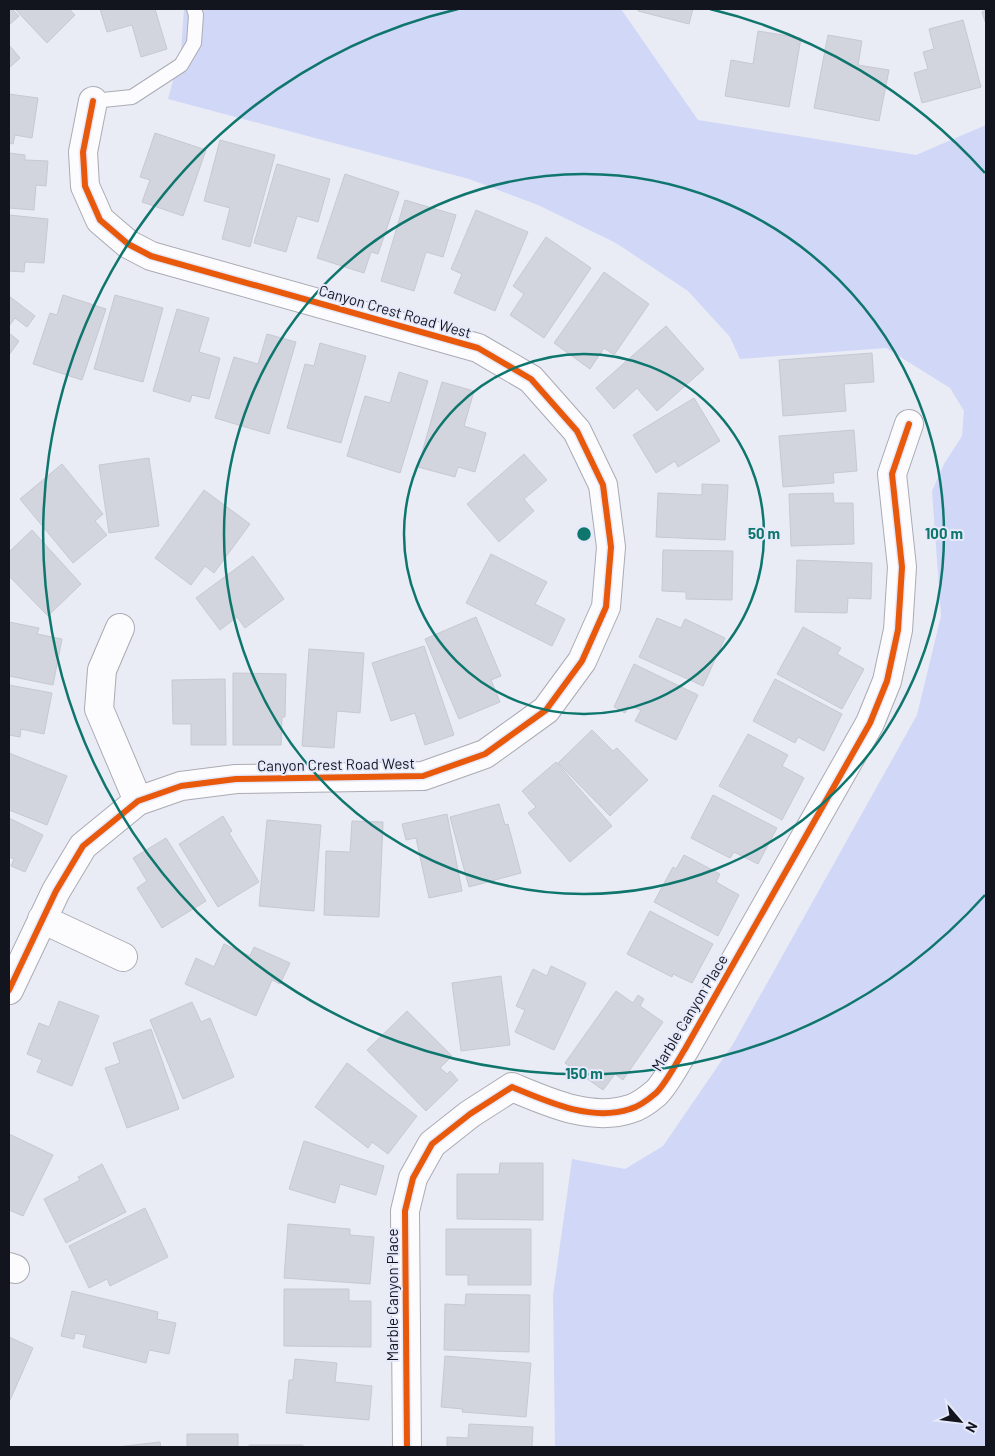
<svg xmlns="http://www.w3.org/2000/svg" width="995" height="1456" font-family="Barlow,sans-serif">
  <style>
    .green { fill: #d1d7f7 }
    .building { fill: #d3d5de; stroke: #c6c9d2 }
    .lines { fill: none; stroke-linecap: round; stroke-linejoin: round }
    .service-casing { stroke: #aaabb4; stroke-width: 16 }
    .minor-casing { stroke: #aaabb4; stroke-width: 30 }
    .service { stroke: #fcfcfe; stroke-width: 14 }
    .minor { stroke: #fcfcfe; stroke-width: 28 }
    .cycleway-casing { stroke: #e5e9fa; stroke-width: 9 }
    .cycleway { stroke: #e8590c; stroke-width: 6 }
    .ring { fill: none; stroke: #0f766e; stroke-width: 2.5 }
    .labels { text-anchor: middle; stroke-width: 4; stroke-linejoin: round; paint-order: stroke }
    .street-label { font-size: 15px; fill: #12141e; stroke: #e5e9fa }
    .centre { fill: #0f766e; stroke: #e5e9fa; stroke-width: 2.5 }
    .ring-label { font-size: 15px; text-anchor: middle; font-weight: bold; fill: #0f766e; stroke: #e5e9fa; stroke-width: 4; stroke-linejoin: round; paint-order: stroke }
  </style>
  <rect width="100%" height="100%" fill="#eaecf5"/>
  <path class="green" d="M184 9H621L698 120 916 155 986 125V1447H555L553 1295 572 1159 625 1169 663 1146 733 1044 917 715 941 616 932 491 944 464 962 436 964 411 950 388 886 348 740 359 730 337 688 291 616 243 538 205 469 179 168 99 181 51Z"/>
  <path class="building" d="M9 9H12L19 16 9 25Z
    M15 9H69L75 15 47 43Z
    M100 9H155L167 49 141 57 132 25 107 32Z
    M639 9H693L689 24 638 11Z
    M986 10V24L982 12Z
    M963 20 981 87 922 103 914 73 928 69 923 52 934 49 929 29Z
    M758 31 801 38 789 107 725 96 731 60 753 64Z
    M828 35 862 41 858 65 889 70 879 121 814 108Z
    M9 45 20 58 9 68Z
    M9 94 38 98 32 138 15 135 13 144 9 143Z
    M155 133 206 150 183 216 142 202 150 180 140 177Z
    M220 140 275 155 250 247 222 239 230 208 204 201Z
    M9 153 25 155V160L48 161 46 186 36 185 34 210 9 208Z
    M277 164 330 179 318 222 297 216 286 252 254 243Z
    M345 174 399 192 378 254 371 252 364 273 317 258Z
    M405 200 456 215 443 257 426 252 414 291 381 281Z
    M476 210 528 232 495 311 454 293 462 274 451 269Z
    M9 215 48 219 44 263 25 262 24 272 9 271Z
    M546 237 591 268 544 338 510 315 524 294 513 286Z
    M604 272 649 304 614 355 604 348 590 369 554 343Z
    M63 295 106 309 82 380 33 364 50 313 57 315Z
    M115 295 163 308 143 382 94 369Z
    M9 296 35 316 27 327 15 318 9 326Z
    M177 309 209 318 199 352 220 358 209 399 192 395 190 402 153 391Z
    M666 326 704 369 657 411 637 388 614 409 596 388Z
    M9 333 19 341 9 355Z
    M267 334 296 342 269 434 215 418 234 357 258 364Z
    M320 343 366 356 341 443 287 428 305 364 314 366Z
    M872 353 874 382 844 384 846 411 783 416 779 360Z
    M399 372 428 381 400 473 347 456 365 396 390 403Z
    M442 382 474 391 464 426 486 433 475 472 458 467 455 477 418 467Z
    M694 398 720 441 678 467 675 461 656 473 633 435Z
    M854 430 857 471 833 473 834 483 783 487 779 436Z
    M524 454 547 480 524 499 534 511 499 542 467 504Z
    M149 458 159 526 109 533 99 465Z
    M62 464 103 514 95 521 107 535 73 563 20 499Z
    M702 484 728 485 725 540 656 537 658 493 702 495Z
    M204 490 250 524 214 573 205 566 191 585 155 558Z
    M833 493 834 503H853L854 544 791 546 789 494Z
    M32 530 81 584 48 616 9 576V552Z
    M663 550 733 551 732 600 686 599V592L662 591Z
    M491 554 547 582 535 604 565 619 552 646 466 603Z
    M253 556 284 599 245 628 237 617 220 630 196 598Z
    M797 560 872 563 871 599 848 598 847 613 795 612Z
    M476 617 501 676 491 680 500 702 459 719 425 639Z
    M657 618 681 628 685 619 725 638 703 686 639 657Z
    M9 622 39 628 37 634 62 639 53 685 9 676Z
    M803 627 841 648 837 654 864 669 842 709 777 674Z
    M424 646 454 735 425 745 415 713 391 721 372 663Z
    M309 649 364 653 360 713 337 711 334 748 302 746Z
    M634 664 698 695 676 740 635 721 641 710 629 705 625 713 614 707Z
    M233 673 286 674 285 717H282L281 745H233Z
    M225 679 226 745H191V724H173L172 680Z
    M775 679 842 714 824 751 798 737 795 743 753 721Z
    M9 685 52 693 44 734 21 729 20 737 9 735Z
    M592 730 613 751 617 748 648 780 610 816 558 763Z
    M748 734 788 755 782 766 804 778 782 820 719 786Z
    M9 753 67 776 47 825 9 810Z
    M556 762 612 826 570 862 528 813 536 807 522 791Z
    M713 795 777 828 758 864 734 852 730 858 691 838Z
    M499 804 505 825 508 824 521 873 469 887 450 817Z
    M447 814 462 891 429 898 416 838 406 840 402 824Z
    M223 816 232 831 229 833 259 882 218 907 179 844Z
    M9 818 43 835 25 872 11 866 14 859 9 857Z
    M267 820 321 825 314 911 259 906Z
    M352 821 383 822 379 917 324 915 326 851 350 852Z
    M166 838 206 901 162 928 137 888 147 881 133 858Z
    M684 855 720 874 716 882 739 895 718 936 654 902 673 867 676 869Z
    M650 911 713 944 692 983 673 974 672 977 627 954Z
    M224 944 250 956 254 947 290 963 280 984 272 980 256 1016 185 984 196 958 214 967Z
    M551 966 586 983 554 1050 515 1032 525 1010 516 1006 533 969 547 976Z
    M501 976 510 1045 461 1051 452 983Z
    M616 991 633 1003 638 995 644 999 640 1006 663 1022 623 1080 615 1074 603 1090 565 1063Z
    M59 1001 99 1016 72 1086 37 1072 42 1060 27 1054 39 1023 49 1027Z
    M192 1002 201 1022 210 1018 234 1077 183 1099 150 1020Z
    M407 1011 452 1056 440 1068 447 1074 450 1071 458 1080 426 1111 367 1050Z
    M151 1029 179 1109 127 1128 105 1068 120 1063 113 1043Z
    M347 1063 417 1116 388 1154 372 1142 368 1148 315 1107Z
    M9 1134 53 1155 23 1216 9 1210Z
    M304 1141 384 1166 376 1195 340 1184 335 1203 289 1189Z
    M500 1163H543V1220L457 1219V1174H499Z
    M102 1164 126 1212 66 1243 44 1199 80 1180 78 1177Z
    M145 1208 168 1257 110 1286 107 1279 89 1288 69 1246Z
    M288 1224 350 1229V1235L374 1237 370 1284 284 1278Z
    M446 1229H531V1285H468V1275H446Z
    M284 1289H349V1301H371V1347L284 1346Z
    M72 1291 158 1312 157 1319 176 1323 169 1354 149 1350 146 1363 83 1347 86 1335 75 1333 74 1339 61 1336Z
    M466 1294 530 1295 529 1352 444 1350 445 1304 465 1305Z
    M9 1337 33 1348 10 1400 9 1399Z
    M445 1356 531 1363 526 1417 462 1412 463 1409 441 1407Z
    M295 1359 337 1363 335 1382 372 1386 369 1420 286 1413 289 1380H293Z
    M469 1424 533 1427 532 1447H447V1437L468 1438Z
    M187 1434H238V1447H187Z
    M160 1442 161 1447H117Z
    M249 1445H303V1447H249Z"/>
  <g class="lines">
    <defs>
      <path id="service" d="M93 101 132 97 181 65 194 43 196 15 194 9"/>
      <path id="minor" d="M120 628 102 670 99 709 138 801
        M42 919 123 957
        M9 990 56 891 83 846 138 801 181 786 236 779 423 776 485 754 546 710 582 661 606 607 611 547 603 485 577 431 531 379 478 348 151 256 128 244 100 220 85 186 83 152 93 101
        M9 1267 15 1269
        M407 1447 405 1211 413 1178 432 1144 470 1114 512 1087C548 1102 591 1122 630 1109 638 1107 649 1099 656 1093 665 1085 678 1060 685 1049L870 723 887 681 898 630 902 567 892 474 909 424"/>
    </defs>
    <use href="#service" class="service-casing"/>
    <use href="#minor" class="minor-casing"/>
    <use href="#service" class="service"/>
    <use href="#minor" class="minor"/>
    <defs>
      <path id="cycleway" d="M9 990 56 891 83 846 138 801 181 786 236 779 423 776 485 754 546 710 582 661 606 607 611 547 603 485 577 431 531 379 478 348 151 256 128 244 100 220 85 186 83 152 93 101
        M407 1447 405 1211 413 1178 432 1144 470 1114 512 1087C548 1102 591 1122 630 1109 638 1107 649 1099 656 1093 665 1085 678 1060 685 1049L870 723 887 681 898 630 902 567 892 474 909 424"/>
    </defs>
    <use href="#cycleway" class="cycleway-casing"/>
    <use href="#cycleway" class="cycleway"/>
  </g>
  <g class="ring">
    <circle cx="584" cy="534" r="180"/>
    <circle cx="584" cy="534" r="360"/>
    <path d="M985 895A540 540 0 1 1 458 9M710 9A540 540 0 0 1 985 173"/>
  </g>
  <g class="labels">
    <g class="street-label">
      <text transform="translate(395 312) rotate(16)" y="5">Canyon Crest Road West</text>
      <text transform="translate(336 765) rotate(-1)" y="5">Canyon Crest Road West</text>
      <text transform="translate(690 1013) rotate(-59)" y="5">Marble Canyon Place</text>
      <text transform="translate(393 1295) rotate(-90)" y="5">Marble Canyon Place</text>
    </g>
  </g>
  <circle cx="584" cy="534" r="8" class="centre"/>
  <g class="ring-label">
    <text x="764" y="539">50 m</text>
    <text x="944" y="539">100 m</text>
    <text x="584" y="1079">150 m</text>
  </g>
  <rect width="995" height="1456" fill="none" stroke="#12141e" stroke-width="20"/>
  <g transform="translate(960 1421) rotate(118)" stroke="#e5e9fa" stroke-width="4" paint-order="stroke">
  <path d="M0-4L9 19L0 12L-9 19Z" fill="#12141e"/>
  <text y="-8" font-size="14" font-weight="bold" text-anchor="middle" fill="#12141e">N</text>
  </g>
</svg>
